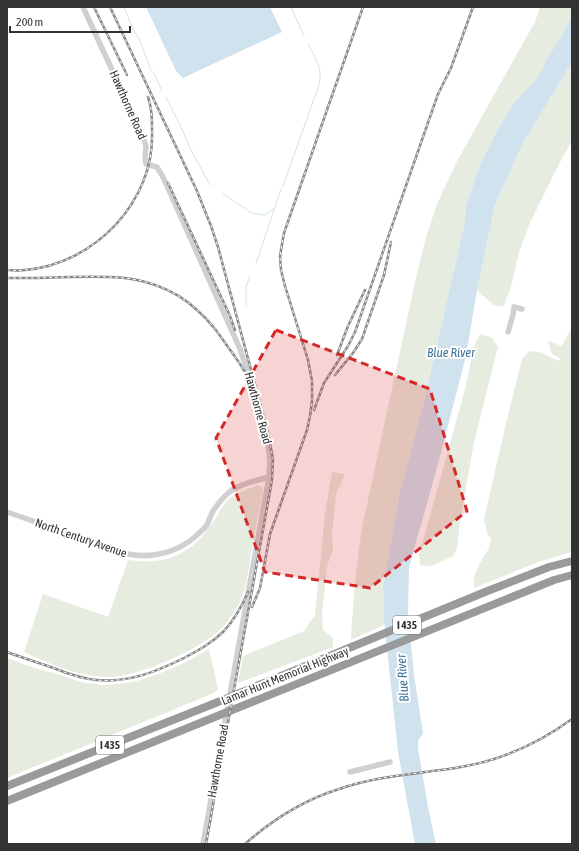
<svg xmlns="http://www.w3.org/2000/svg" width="579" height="851" font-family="'Asap Condensed',sans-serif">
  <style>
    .green { fill: #e6ecdf }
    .water { fill: #cfe2ee }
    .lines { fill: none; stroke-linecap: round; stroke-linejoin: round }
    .stream { stroke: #cfe2ee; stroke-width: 1 }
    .minor { stroke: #d0d0d0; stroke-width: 5.5 }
    .highway { stroke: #9a9a9a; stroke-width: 8 }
    .rail-casing { stroke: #888; stroke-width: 2.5 }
    .rail { stroke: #fff; stroke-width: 1; stroke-dasharray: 3; stroke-linecap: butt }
    .marked { fill: #d62828; fill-opacity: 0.2; stroke: #d62828; stroke-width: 3; stroke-dasharray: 8 5; stroke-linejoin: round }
    .labels { text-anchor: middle; stroke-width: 4; stroke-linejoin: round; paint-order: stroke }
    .shield { fill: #fff; stroke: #707070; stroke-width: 1 }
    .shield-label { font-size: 11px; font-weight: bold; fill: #333 }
    .street-label { font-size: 12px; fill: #333; stroke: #fff }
    .water-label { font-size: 13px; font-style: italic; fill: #3f7597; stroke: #fff }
  </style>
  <rect width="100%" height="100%" fill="#fff"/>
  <path class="green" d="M540 7H572V14L565 30 545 62 544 67 536 79 513 104 499 127 480 165 466 205 465 222 424 401 399 496 383 587 384 625 351 640C353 602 356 566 362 528L415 282 426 237 437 204 457 161 535 22Z
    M572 62V140L556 170 529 225 519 252 511 287 503 307 494 305 485 297 481 295 477 290 495 205 522 145Z
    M572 328V552L538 562 474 588V577L480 563 489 548 491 539 487 533 484 519 508 415 522 359 529 351 539 352 559 361 561 359 552 354 548 341 562 346 568 334Z
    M480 334 492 338 498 347 474 442 460 522 457 548 453 556 432 566 420 565 419 555 464 393 475 344Z
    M332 472 345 474 336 494 332 534 333 550 327 566 322 613 323 630 333 638V647L238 683 243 656 304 631 315 615 325 513Z
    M257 485 262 487 263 492C258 515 254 537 250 560 248 574 246 589 240 602 235 612 227 623 219 631 198 650 135 678 108 677 80 677 49 664 24 652L43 594 108 617 128 560C166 565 189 556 211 525 218 516 222 504 231 497 237 493 250 489 257 485Z
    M209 649 218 689 214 693 7 778V658L34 668 57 674 81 682 102 685 118 684 137 681 161 673 186 662Z"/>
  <path class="water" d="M146 7H270L282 32 183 78 176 71Z
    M572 14V62L522 145 495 205 477 290 466 356 437 468 409 567 408 612 414 675 423 733 418 741V748L428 807 436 844H415L398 752 384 620 383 587 399 496 424 401 465 222 466 205 480 165 499 127 513 104 536 79 544 67 545 62 565 30Z"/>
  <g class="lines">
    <path class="stream" d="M124 7 133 29 140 41 151 70 155 75 162 91
      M291 7 304 36
      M166 97 182 129 190 148 203 172 207 180 211 185
      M283 186 319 85C323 67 316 60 308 44
      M223 194 246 209C251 214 258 214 265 215L274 208
      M256 263 281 189
      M246 306V287L250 276"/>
    <path class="minor" d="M83 7 143 137 146 146 145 157 146 164 157 167 163 177 240 349 251 381 255 397 268 443 270 461 269 477 203 844
      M508 332 513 315 514 307 522 309
      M7 512 128 554C152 559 178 552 196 536 200 532 204 529 207 525 209 520 211 515 213 511 217 505 222 499 227 494 238 484 255 481 269 477
      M350 772 390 762"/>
    <path class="highway" d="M7 786 213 704 485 592 549 567 572 561
      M7 801 554 580 572 575"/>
    <defs>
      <path id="rail" d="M94 7 127 75
        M110 7 197 191 211 226 218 247 268 433 273 459 272 480 206 844
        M168 183 230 316 235 330
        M7 270C13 270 19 271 25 270 95 264 155 201 152 131 152 119 152 108 148 97
        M7 278C17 278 27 278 38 278 62 277 86 276 111 277 142 278 174 288 197 310 210 321 219 334 228 347 237 359 245 371 251 383
        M337 355 348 326 365 290
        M335 375 353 353 362 339 384 275 391 242
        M314 410 324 383 348 346 355 332 438 94 451 68 473 7
        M252 607 260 588 270 534 307 430 310 416 312 401V381L308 360 285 286 281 270 280 256 284 233 363 7
        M7 652C23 658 40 663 56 669 69 674 83 679 97 680 128 683 156 672 184 658 199 650 212 643 224 631 235 619 242 606 248 592
        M245 844C272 820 304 800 339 789 378 775 420 774 461 767 502 760 539 743 572 719"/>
    </defs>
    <use href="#rail" class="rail-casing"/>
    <use href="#rail" class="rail"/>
  </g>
  <path class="marked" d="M276 330 430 389 467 511 370 588 265 572 216 438Z"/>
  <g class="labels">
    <g class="shield">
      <rect x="393" y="616" width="28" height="18" rx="3"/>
      <rect x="96" y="736" width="28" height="18" rx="3"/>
    </g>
    <g class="shield-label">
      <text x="407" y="629">I 435</text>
      <text x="110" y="749">I 435</text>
    </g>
    <g class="street-label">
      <text transform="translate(128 105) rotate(66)" y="4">Hawthorne Road</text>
      <text transform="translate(258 408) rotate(75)" y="4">Hawthorne Road</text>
      <text transform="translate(81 538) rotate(19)" y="4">North Century Avenue</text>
      <text transform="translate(285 676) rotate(-22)" y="4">Lamar Hunt Memorial Highway</text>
      <text transform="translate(218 761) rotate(-80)" y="4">Hawthorne Road</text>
    </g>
    <g class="water-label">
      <text x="451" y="357">Blue River</text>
      <text transform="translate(402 678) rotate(-94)" y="5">Blue River</text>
    </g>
  </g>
  <rect width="579" height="851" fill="none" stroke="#333333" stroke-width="16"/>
  <path d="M10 26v6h120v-6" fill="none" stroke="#333333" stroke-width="2"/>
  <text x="16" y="26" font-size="12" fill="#333333" stroke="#ffffff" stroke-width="3" paint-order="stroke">200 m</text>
</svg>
